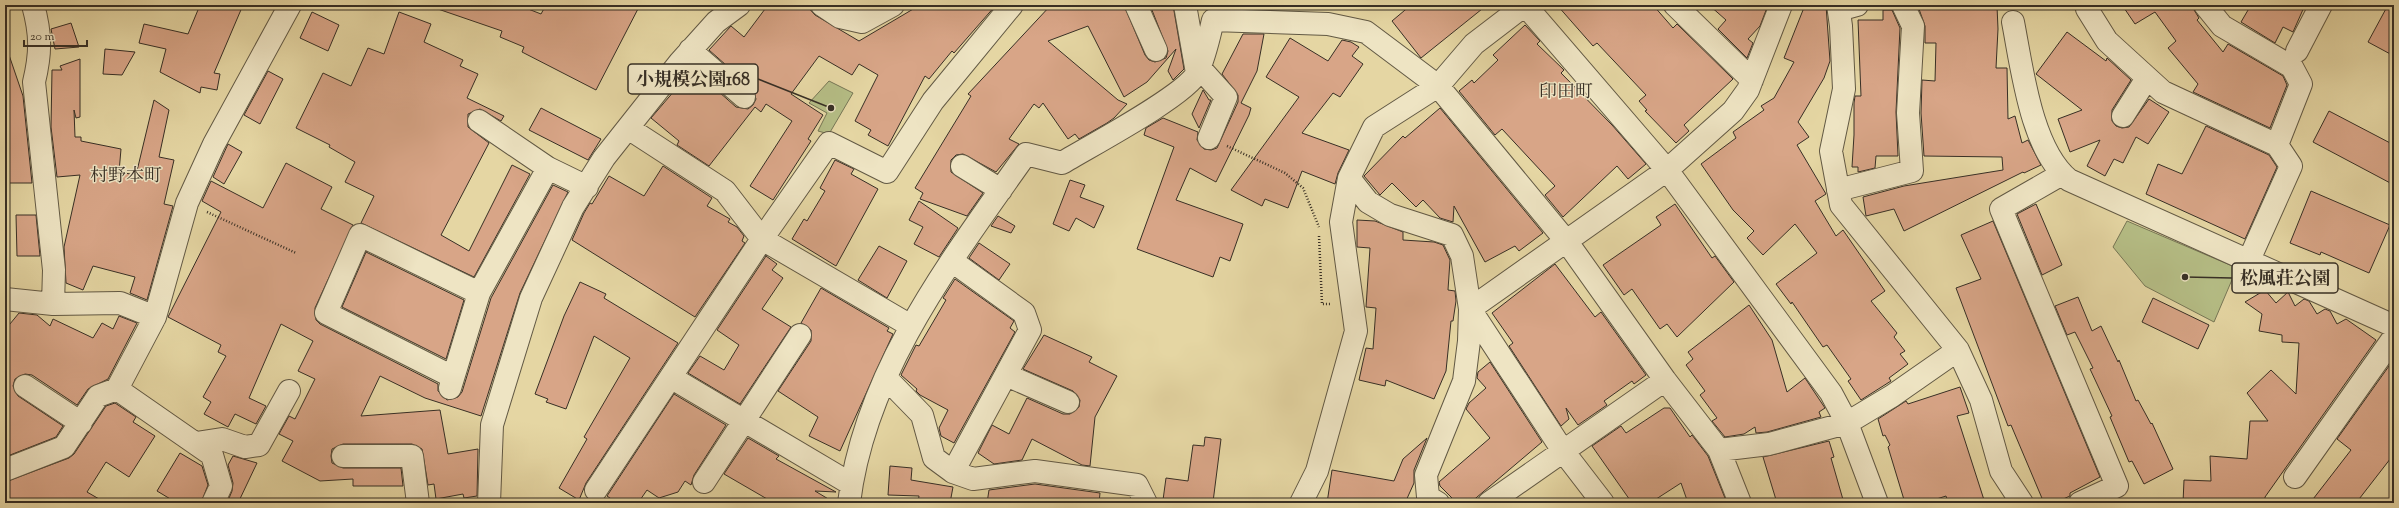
<svg xmlns="http://www.w3.org/2000/svg" width="2399" height="508" font-family="'Sorts Mill Goudy','Noto Serif JP',serif">
  <style>
    .green { fill: #b5bd85; stroke: #767655 }
    .building { fill: #d8a587; stroke: #372f25 }
    .lines { fill: none; stroke-linecap: round; stroke-linejoin: round }
    .minor-casing { stroke: #625944; stroke-width: 24 }
    .path { stroke: #372f25; stroke-width: 2.5; stroke-dasharray: 1 2; stroke-linecap: butt }
    .minor { stroke: #eee4c3; stroke-width: 22 }
    .labels { text-anchor: middle; stroke-width: 3; stroke-linejoin: round; paint-order: stroke }
    .neighbourhood-label { font-size: 18px; fill: #372f25; stroke: #eee4c3 }
    .leader { fill: none; stroke: #372f25; stroke-width: 1.5 }
    .callout-dot { fill: #372f25; stroke: #eee4c3; stroke-width: 1.5 }
    .callout { fill: #eee4c3; stroke: #372f25; stroke-width: 1.5 }
    .callout-label { font-size: 18px; text-anchor: middle; font-weight: bold; fill: #372f25 }
  </style>
  <rect width="100%" height="100%" fill="#e5d6a3"/>
  <filter id="stains"><feTurbulence type="fractalNoise" baseFrequency=".005" numOctaves="4"/><feColorMatrix values="0 0 0 0 .2 0 0 0 0 .09 0 0 0 0 .02 0 0 0 .5 -.17"/></filter>
  <radialGradient id="worn" r=".72"><stop offset=".6" stop-color="#630" stop-opacity="0"/><stop offset="1" stop-color="#630" stop-opacity=".3"/></radialGradient>
  <path class="green" d="M829 81 853 93 829 134 818 131 827 113 809 103Z
    M2127 221 2237 268 2214 322 2145 286 2113 247Z"/>
  <path class="building" d="M200 5H243L214 73 220 74 217 90 201 87 200 93 160 72 166 49 139 43 144 24 188 34Z
    M435 5H518L541 14 546 5H640L596 90 522 52 524 47 500 37 502 31 435 8Z
    M768 5H806L815 15 859 41 920 5H996L954 53 952 51 929 79 925 76 888 146 868 135 871 130 855 121 878 75 859 64 852 75 819 56 791 94 823 115 808 139 811 141 773 200 750 186 792 121 766 104 761 112 755 107 709 166 677 145 679 141 651 118 693 69 736 107 748 109 753 105 756 99 752 88 709 50 731 26 744 37Z
    M1051 5H1124L1145 55 1149 60 1155 62 1166 58 1168 51 1150 5H1173L1184 69 1173 80 1168 71 1176 49 1147 82 1124 97 1088 26 1048 41 1118 100 1127 104 1114 118 1107 123 1079 139 1075 134 1068 139 1043 103 1039 108 1034 104 1009 139 1019 144 996 172 963 154 956 155 951 160V172L983 193 967 216 920 199 923 193 915 188 971 96 968 94Z
    M1411 5H1487L1421 58 1392 21Z
    M1557 5H1653L1673 28 1677 24 1733 79 1684 125 1689 131 1676 143 1645 111 1647 110 1639 101 1646 95 1597 43 1593 46Z
    M1709 5H1768L1760 26 1748 39 1753 43 1747 58 1718 29 1726 20Z
    M1805 5H1826L1830 61 1824 78 1798 122 1809 137 1797 145 1826 194 1815 201 1836 236 1843 230 1885 291 1871 301 1897 333 1894 337 1905 351 1900 354 1908 364 1889 378 1891 381 1861 400 1848 381 1851 379 1827 345 1823 347 1792 302 1791 304 1776 284 1817 253 1795 224 1763 255 1747 238 1754 231 1733 210 1701 164 1736 138 1733 132 1764 110 1761 106 1774 98 1794 62 1784 58Z
    M1927 5H1956L1958 9 1997 6 1998 29 1996 68H2007L2008 119 2015 116 2022 143 2028 140 2041 165 2024 173 2023 172 1904 231 1894 209 1866 216 1863 197 1904 186 2003 170 2002 157 1924 156 1921 113 1922 80 1935 81 1936 43H1925V26L1919 9 1929 8Z
    M2122 5H2191L2199 18 2197 20 2223 52 2228 44 2283 76 2287 85 2270 128 2193 92 2198 84 2168 48 2176 41 2155 12 2135 24Z
    M2251 5H2305L2293 32 2283 27 2275 43 2241 22Z
    M2388 5H2394V56L2368 42Z
    M1883 10H1892L1900 28 1896 112 1898 156H1876L1875 168 1858 172V167H1852L1854 135V103L1855 96H1861L1858 20H1883Z
    M312 12 339 25 328 51 300 38Z
    M399 12 431 24 424 42 463 60 460 66 478 74 467 98 504 116 501 121 480 109 468 114V127L489 143 441 235 469 251 512 165 530 174 474 277 361 223 374 196 345 182 355 162 329 147 330 145 296 128 323 73 351 86 368 48 384 54Z
    M71 23 79 47 55 49 51 29Z
    M1525 25 1540 41 1537 44 1564 70 1561 73 1612 125 1646 164 1628 179 1617 166 1563 217 1545 195 1555 186 1502 129 1495 135 1459 91 1472 80 1474 83 1498 60 1493 55Z
    M2067 32 2106 61 2107 58 2131 80 2112 110V121L2116 126 2122 128 2129 127 2149 99 2169 112 2148 144 2136 137 2123 163 2114 159 2105 176 2087 166 2100 140 2070 152 2058 119 2082 110 2036 74Z
    M1243 34H1264L1257 71 1241 103 1251 108 1249 115 1216 182 1190 168 1176 200 1243 224 1230 261 1220 257 1213 277 1137 249 1174 147 1144 135 1146 128 1163 118 1198 132 1197 140 1204 149 1211 150 1217 148 1238 102V95L1222 74Z
    M1290 38 1328 61 1342 40 1351 42 1359 47 1352 56 1363 64 1340 97 1333 93 1302 133 1349 150 1338 173 1335 184 1302 171 1288 208 1265 199 1262 206 1231 190 1299 97 1266 77Z
    M105 49 135 52 122 75 103 74Z
    M8 52 23 96 32 183H9V153L5 123V53Z
    M80 59V117L76 118 74 110 75 137H81V141L121 149 119 172 136 175 154 100 169 110 159 157 174 160 164 204 173 206 147 300 130 293 135 277 93 266 83 290 66 283 64 247 80 175 57 177 51 127 52 70H62L60 66Z
    M268 71 283 79 260 124 244 115Z
    M1203 90 1209 100H1211L1199 128 1192 114Z
    M541 108 601 139 588 160 529 130Z
    M1440 108 1543 233 1519 251 1515 246 1485 262 1454 206 1453 222 1440 218 1423 200 1416 207 1392 183 1380 195 1364 176 1403 136 1405 138Z
    M2329 111 2394 145V185L2313 142Z
    M2206 126 2269 155 2277 167 2245 239 2146 194 2158 164 2182 174Z
    M228 144 242 152 224 184 213 177Z
    M835 160 854 169 851 174 878 189 836 266 792 239 804 219 807 221 825 191 820 188Z
    M286 163 332 187 321 209 353 225 315 308 316 320 320 324 438 384V391L447 400 458 397 462 392 491 298 553 185 568 192 520 293 481 416 425 398 380 376 361 416 440 410 448 454 478 449 477 496 464 498 463 494 436 499 434 484 428 485 422 449 412 444H343L332 449 331 456 332 463 343 468H401L403 486H353V479L320 481 282 461 293 441 279 434 289 416 295 419 315 379 298 371 313 341 281 324 249 398 266 406 256 424 235 414 228 427 204 414 211 402 203 397 226 356 218 352 221 345 168 317 221 212 202 201 211 181 263 208Z
    M663 166 712 198 707 206 730 219 728 222 737 227 744 236 742 241 745 243 695 317 572 240 584 213 590 203 592 204 609 176 644 196Z
    M1070 180 1085 185 1080 197 1104 206 1094 228 1076 218 1069 231 1053 224Z
    M2311 191 2390 225 2369 273 2321 252 2320 255 2290 243Z
    M919 201 958 228 939 257 914 244 923 227 909 220Z
    M1675 204 1712 258 1715 256 1734 282 1677 337 1667 324 1660 329 1632 289 1624 295 1603 265 1661 225 1656 217Z
    M2036 204 2062 265 2042 275 2017 214Z
    M16 215H36L40 256H17Z
    M998 216 1015 226 1011 233 991 226Z
    M1357 220 1375 221 1403 232V240L1434 242 1443 245 1450 260 1448 290 1455 291 1456 301 1453 321H1451L1446 371 1434 399 1386 380 1385 386 1359 380 1366 348 1373 349 1376 308 1366 307 1370 248 1357 247Z
    M1993 221 2100 477 2070 493V496L2054 503H2044L2011 425 2008 426 1956 288 1981 279 1961 235Z
    M979 243 1010 264 999 280 969 258Z
    M879 246 907 261 887 298 858 280Z
    M366 252 464 300 446 359 342 307Z
    M766 256 777 264 772 270 783 278 762 309 791 327 740 404 688 373 700 356 724 370 739 345 717 330Z
    M1555 264 1595 317 1601 312 1646 375 1634 384 1632 381 1604 401 1607 405 1578 425 1566 408 1569 419 1561 426 1509 346 1513 343 1492 313Z
    M955 279 1014 321 1010 328 1015 332 954 443 941 436 939 428 948 410 920 395 916 391 917 389 901 375 916 345 919 346 946 300 943 298Z
    M580 282 606 294 604 298 678 343 586 483 579 500 559 488 587 439 584 437 630 358 594 336 566 409 546 402 548 399 535 394 564 316Z
    M821 288 889 328 887 331 893 334 840 451 809 436 818 417 778 391 811 341V330L801 323Z
    M2265 290 2276 303 2288 292 2295 306 2304 299 2309 301 2317 314 2325 309 2330 311 2337 324 2346 319 2376 340 2265 497V503H2183L2184 480 2211 481 2210 456 2247 459 2250 421H2268L2247 393 2271 370 2296 394 2299 343 2282 342V335L2259 331 2262 314 2245 302Z
    M2078 297 2092 331 2101 326 2118 362 2119 360 2136 401 2138 400 2151 424 2152 423 2173 469 2144 484 2132 461 2129 462 2110 417 2112 416 2090 369 2093 368 2075 332 2067 335 2055 306Z
    M2153 298 2209 325 2198 349 2142 322Z
    M1749 305 1772 340 1787 392 1805 378 1825 408 1819 412 1821 417 1767 432 1756 433 1755 427 1744 434 1725 437 1712 421 1717 418 1700 395 1705 391 1686 365 1693 359 1688 352Z
    M19 313 37 315 50 326 53 319 93 338 102 323 113 329 119 316 137 323 108 379 88 389 77 405 32 375 25 374 15 379 13 386 18 396 63 426 56 437 5 457V330Z
    M1044 335 1092 357 1089 362 1117 376 1095 417 1090 466 1082 465 1032 439 1022 460 994 464 978 453 992 425 1009 434 1027 398 1063 414H1070L1079 407 1080 400 1073 391 1023 369Z
    M2394 359V454L2356 503H2310L2351 450 2337 439Z
    M1490 362 1542 442 1470 503H1457L1440 486 1439 482 1490 438 1466 409 1469 403 1486 388 1477 378 1478 372Z
    M1960 387 1969 413 1957 416 1985 503H1948L1946 496 1924 503H1905L1888 447 1890 445 1885 435 1883 436 1878 419 1906 401 1908 404Z
    M674 394 726 425 694 475 691 485 685 481 678 492 659 498 647 490 638 503H617L607 496Z
    M115 403 136 417 133 422 155 436 129 477 106 462 87 492 106 503H5V482L69 458 74 454 106 406Z
    M1664 408H1670L1690 437 1692 435 1708 456 1727 503H1688L1681 483 1650 503H1632L1592 446 1621 426 1626 433Z
    M1205 437 1221 439 1213 502 1187 500V503H1182L1163 500 1166 478 1188 481 1193 445 1204 446Z
    M748 438 779 456 776 459 836 492 815 491 835 503H774L724 474Z
    M1427 438 1414 470V483L1405 503H1327L1332 470 1394 481 1403 459Z
    M1829 441 1834 457 1831 458 1844 503H1777L1763 457Z
    M180 453 202 466 208 485 201 503H177L157 491Z
    M233 456 257 463 238 503H227L232 491 233 483 228 465Z
    M890 466 912 468 911 480 953 487 950 503H918L919 496 888 495Z
    M1035 484 1100 493 1099 503H987L989 490Z"/>
  <g class="lines">
    <defs>
      <path id="minor" d="M33 5C41 34 41 53 34 82L54 270 53 304
        M822 5 840 17 862 22 893 5
        M1136 5 1156 50
        M1185 5 1197 73
        M1525 5 1667 170 1831 393 1847 423 1877 503
        M1675 5 1752 80
        M1838 5 1841 26 1844 89 1831 151 1841 205 1958 350 1981 400 2001 471 2022 503
        M2205 5 2222 26 2292 67 2301 84 2277 145 2291 166 2249 260
        M2087 9 2107 41 2163 92 2277 145
        M1839 10 1857 5
        M2013 22C2022 68 2031 149 2069 180L2394 326
        M690 50 744 97
        M2297 51 2321 5
        M1199 67 1226 97 1209 138
        M2123 116 2147 78
        M479 121 548 168 587 187
        M628 128 725 191 762 239 911 326
        M962 166 1001 190
        M2062 174 2001 209 2117 486 2080 503
        M1349 178 1368 202 1390 215 1452 235 1462 256 1470 309 1469 341 1464 381 1426 475 1428 497 1438 503
        M1838 190 1912 171 1908 113 1913 26 1903 5
        M952 261 1024 313 1030 330 953 472 973 479 1035 471 1137 485 1146 503
        M5 299 53 304 120 303 155 317
        M1006 375 1068 402
        M453 377 326 313 360 235 479 293
        M672 378 851 484
        M886 378 922 415 934 458 953 472
        M25 386 81 423
        M450 388 479 293 548 168
        M117 389 212 455 221 486 213 503
        M196 443 222 439 245 447 259 445 289 391
        M1719 450 1769 444 1847 423 1892 396 1958 350
        M343 456H412L418 503
        M5 470 64 447 98 396 117 389 155 317 187 203 214 144 290 5
        M2295 477 2394 337
        M704 482 800 335
        M596 490 762 239 829 143 887 172 933 101 1012 5
        M489 503 492 425 531 298 573 207 604 158 680 62 716 22 739 5
        M849 503C865 371 952 259 1026 154L1062 163C1088 147 1185 96 1197 73 1205 57 1209 37 1213 20L1328 24 1366 32 1438 86 1567 242 1665 380 1719 450 1740 503
        M1301 503 1317 471 1356 331 1341 222 1349 178 1374 127 1438 86 1474 44 1525 5
        M1489 503 1665 380
        M1603 503 1563 451 1470 309 1667 170 1733 111 1748 90 1781 5"/>
    </defs>
    <use href="#minor" class="minor-casing"/>
    <path class="path" d="M1227 146 1285 173 1303 188 1319 227
      M207 212 296 253
      M1319 236 1322 304H1331"/>
    <use href="#minor" class="minor"/>
  </g>
  <g class="labels">
    <g class="neighbourhood-label">
      <text x="1566" y="97">印田町</text>
      <text x="126" y="181">村野本町</text>
    </g>
  </g>
  <path class="leader" d="M831 108L758 79M2185 277L2232 278"/>
  <g class="callout-dot">
    <circle cx="831" cy="108" r="4"/>
    <circle cx="2185" cy="277" r="4"/>
  </g>
  <g class="callout">
    <rect x="628" y="64" width="130" height="30" rx="4"/>
    <rect x="2232" y="263" width="106" height="30" rx="4"/>
  </g>
  <g class="callout-label">
    <text x="693" y="85">小規模公園168</text>
    <text x="2285" y="284">松風荘公園</text>
  </g>
  <rect width="2399" height="508" fill="none" stroke="#e5d6a3" stroke-width="20"/>
  <rect x="6" y="6" width="2387" height="496" fill="none" stroke="#372f25" stroke-width="2"/>
  <rect x="10" y="10" width="2379" height="488" fill="none" stroke="#372f25"/>
  <path d="M24 40v6h63v-6" fill="none" stroke="#372f25" stroke-width="2"/>
  <text x="30" y="40" font-size="12" fill="#372f25" stroke="#eee4c3" stroke-width="3" paint-order="stroke">20 m</text>
  <rect width="100%" height="100%" filter="url(#stains)"/>
  <rect width="100%" height="100%" fill="url(#worn)"/>
</svg>
